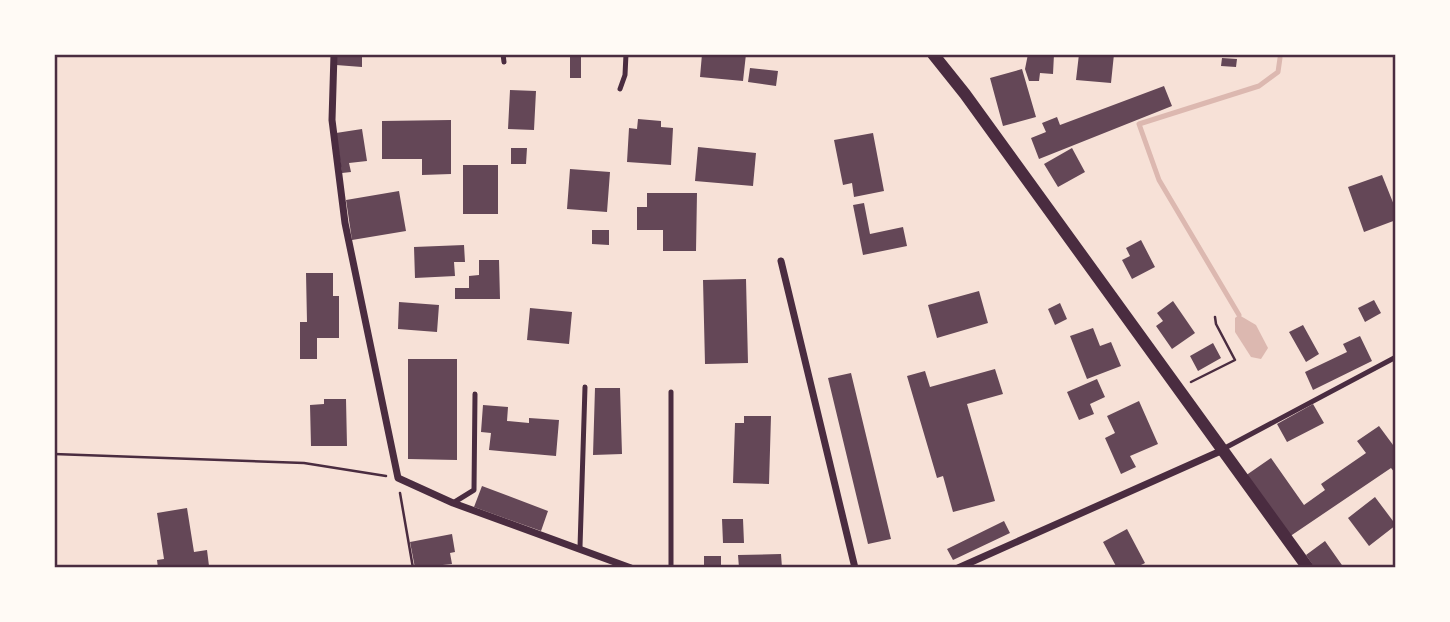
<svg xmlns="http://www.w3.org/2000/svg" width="1450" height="622" font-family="Bitter,serif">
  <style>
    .water { fill: #dcb8b0 }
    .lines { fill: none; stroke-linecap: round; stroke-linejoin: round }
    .stream { stroke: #dcb8b0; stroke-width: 5 }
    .building { fill: #644757 }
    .path { stroke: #4a2c40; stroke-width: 2.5 }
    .service { stroke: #4a2c40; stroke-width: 5 }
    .minor { stroke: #4a2c40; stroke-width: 7 }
    .tertiary { stroke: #4a2c40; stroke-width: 12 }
    .neatline { fill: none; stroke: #4a2c40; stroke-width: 2.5 }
  </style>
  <rect width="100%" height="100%" fill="#f7e1d7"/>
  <path class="water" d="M1239 315 1256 325 1268 348 1261 359 1251 357 1235 332V318Z"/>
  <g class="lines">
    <path class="stream" d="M1239 315 1159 180 1139 124 1259 86 1278 72 1280 58"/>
  </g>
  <path class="building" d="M336 54H362V67L336 65Z
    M702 54H746L743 81 700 77Z
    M1028 54H1054L1053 74 1040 73 1039 81H1029L1025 69Z
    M1079 54H1114L1111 83 1076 80Z
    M570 57H581V78H570Z
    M1222 58 1237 59 1236 67 1221 66Z
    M750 68 778 71 776 86 748 82Z
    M1022 69 1036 117 1003 126 990 78Z
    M1164 86 1172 106 1039 159 1031 138 1046 132 1042 123 1057 117 1060 125Z
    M510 90 536 91 534 130 508 129Z
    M638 119 661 121V127L673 128 671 165 627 162 629 128 637 129Z
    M451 120V174L422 175V159H382V121Z
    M362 129 367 161 349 163 351 172 342 173 336 133Z
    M873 133 884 191 854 197 852 183 843 185 834 140Z
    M698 147 756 153 753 186 695 181Z
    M511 148H527L526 164H511Z
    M1072 148 1085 172 1058 187 1044 164Z
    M463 165H498V214H463Z
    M570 169 610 172 607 212 567 209Z
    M1382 175 1396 210V220L1364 232 1348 187Z
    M399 191 406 231 352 240 346 200Z
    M647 193H697L696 251H663V230H637V207H647Z
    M864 203 870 234 903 227 907 246 863 255 853 205Z
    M592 230H609V245L592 244Z
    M1141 240 1155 267 1132 279 1122 260 1130 256 1126 248Z
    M464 245 465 262H454L455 276 415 278 414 247Z
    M479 260H499L500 299H455V288H469V276L479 275Z
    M306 273H333V296H339V338H317V359H300V322H307Z
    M746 279 748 363 705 364 703 280Z
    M979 291 988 323 937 338 928 305Z
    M1374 300 1381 313 1365 322 1358 308Z
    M1173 301 1195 333 1172 349 1156 326 1163 321 1157 313Z
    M399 302 439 305 437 332 398 329Z
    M1060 303 1067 319 1055 325 1048 309Z
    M530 308 572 312 569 344 527 340Z
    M1303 325 1319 354 1306 362 1289 332Z
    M1093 328 1100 346 1111 342 1121 366 1087 379 1070 336Z
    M1360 336 1372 361 1313 390 1305 372 1347 352 1343 344Z
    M1213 343 1221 358 1198 371 1190 356Z
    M408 359H457V460L408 459Z
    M995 369 1003 394 967 404 995 501 953 512 943 476 937 478 907 376 925 371 930 387Z
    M851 373 891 539 868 544 828 378Z
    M1097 379 1105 397 1090 404 1094 414 1079 420 1067 392Z
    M595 388H620L622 454 593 455Z
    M324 399H346L347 446H311L310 405 324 404Z
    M1139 401 1158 444 1130 456 1136 467 1121 474 1105 438 1115 433 1107 416Z
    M1313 404 1324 423 1287 442 1277 424Z
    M483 405 508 407 507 421 529 423V418L559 420 556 456 489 450 491 433 481 432Z
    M744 416H771L769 484 733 483 735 423H744Z
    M1379 426 1396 449V474L1391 468 1289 537 1245 476 1271 458 1304 505 1325 490 1321 484 1366 453 1357 441Z
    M482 486 548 511 541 531 474 507Z
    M1375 497 1396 525 1369 546 1348 518Z
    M187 508 194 552 207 550 209 566 158 568 157 560 164 559 157 513Z
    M722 519H743L744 543H723Z
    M1004 521 1010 533 953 560 947 549Z
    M1127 529 1145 563 1135 568H1117L1103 542Z
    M452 534 455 552 450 553 452 564 415 568 410 542Z
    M1325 541 1344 568H1315L1306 555Z
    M781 554 782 568H739L738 555Z
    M704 556H721V568H704Z"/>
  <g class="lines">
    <path class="path" d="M1191 382 1235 360 1216 324 1215 317
      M54 454 304 463 386 476
      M400 493 413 568"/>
    <path class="service" d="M503 54 504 62
      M620 89 625 75 626 54
      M1223 449 1396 357
      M453 503 474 490 475 394
      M580 547 585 387
      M671 568V392"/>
    <path class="minor" d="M334 54 332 120 345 223 398 478 453 503 631 568
      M781 261 855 568
      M958 568 1223 450"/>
    <path class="tertiary" d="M933 54 965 94 1308 568"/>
  </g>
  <rect width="1450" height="622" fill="none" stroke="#fffaf5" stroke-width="112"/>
  <rect x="56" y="56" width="1338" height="510" class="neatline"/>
</svg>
